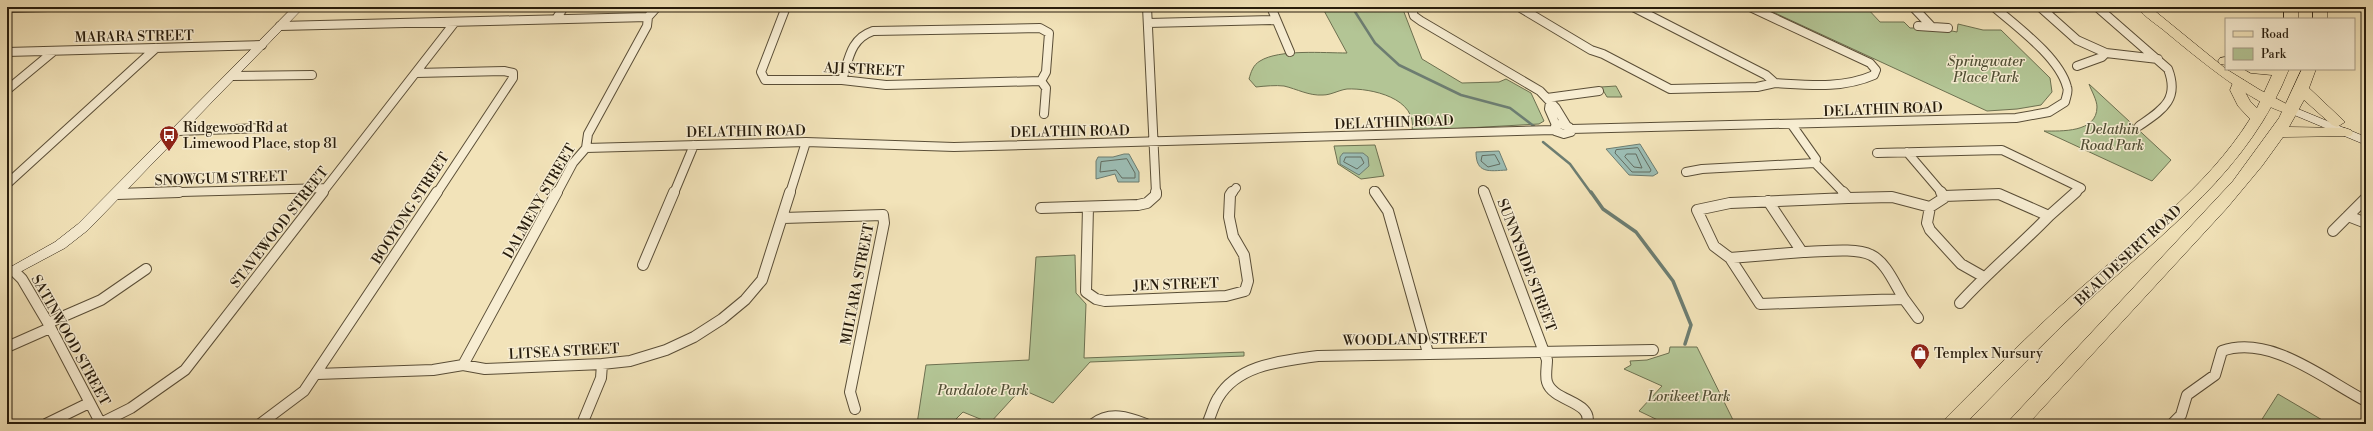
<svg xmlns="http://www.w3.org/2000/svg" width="2373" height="431" font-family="'Libre Bodoni',serif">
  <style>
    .green { fill: #b3c595; stroke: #6d7050 }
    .water { fill: #9cbdb4; stroke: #6d7d71 }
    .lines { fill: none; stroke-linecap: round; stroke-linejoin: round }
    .shore { stroke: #626c60; stroke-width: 1 }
    .stream-far1 { stroke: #6d7d71; stroke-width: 2.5 }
    .stream { stroke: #6d7d71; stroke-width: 3.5 }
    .street-far1-casing { stroke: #5a4e37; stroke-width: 10 }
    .street-casing { stroke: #5a4e37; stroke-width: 12 }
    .secondary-casing { stroke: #271c0c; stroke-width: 1 }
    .primary-casing { stroke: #271c0c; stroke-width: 1 }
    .highway-casing { stroke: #271c0c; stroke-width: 1 }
    .street-far1 { stroke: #f7edd2; stroke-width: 8 }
    .street { stroke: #f7edd2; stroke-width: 10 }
    .secondary { fill: #f7edd2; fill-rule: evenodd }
    .primary { fill: #f2e3b9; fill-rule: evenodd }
    .highway { fill: #f2e3b9; fill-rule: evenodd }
    .labels { text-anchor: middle; stroke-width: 3; stroke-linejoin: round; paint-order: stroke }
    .street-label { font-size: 14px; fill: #271c0c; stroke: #f7edd2 }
    .park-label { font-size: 14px; font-style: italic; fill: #514f35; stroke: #f7edd2 }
    .poi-label { font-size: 14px; fill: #271c0c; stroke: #f7edd2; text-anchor: start }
  </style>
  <rect width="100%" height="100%" fill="#f2e3b9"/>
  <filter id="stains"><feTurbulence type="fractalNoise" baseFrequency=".005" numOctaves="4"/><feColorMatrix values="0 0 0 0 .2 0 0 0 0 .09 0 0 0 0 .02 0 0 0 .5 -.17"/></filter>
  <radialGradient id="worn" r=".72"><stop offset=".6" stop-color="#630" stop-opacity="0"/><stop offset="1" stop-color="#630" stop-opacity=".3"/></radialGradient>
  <path class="green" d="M1322 7H1402L1422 59 1462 83 1499 82 1506 79 1531 93 1544 121 1539 124 1412 131C1418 98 1371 88 1347 89 1339 90 1331 95 1323 95 1309 96 1297 89 1284 86 1276 85 1265 86 1256 87L1249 79C1251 72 1253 65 1260 61 1279 49 1324 53 1347 53Z
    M1762 7H1866L1880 22H1904L1910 28H1937L1957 32 1958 24 1983 30H2001L2050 78 2052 92 2041 105 2017 109 1987 111Z
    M2089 84 2171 160 2152 181 2044 131C2061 131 2097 133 2097 107 2097 100 2091 90 2089 84Z
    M1616 86 1622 97H1607L1601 87Z
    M1375 145 1384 176 1361 179 1338 164 1334 146Z
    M1075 255 1076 293 1086 304 1084 358 1244 352V356L1090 362 1053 403 1021 389 990 423 963 412 951 424H917L926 365 1029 360 1036 257Z
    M1670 347H1697L1735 424H1666L1639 411 1662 386 1624 369 1631 365 1630 361 1647 360 1669 353Z
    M2278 394 2329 424H2259Z"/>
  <path class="water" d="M1640 144 1658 173 1653 176 1629 175 1606 149Z
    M1499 151 1507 170C1489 171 1476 174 1476 152Z
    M1343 153H1363L1368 157 1369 166 1359 175 1340 164V157Z
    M1124 154H1129L1139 172V182H1118L1115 174 1096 179V161L1098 157H1113Z"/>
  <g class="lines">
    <path class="shore" d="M1638 148 1651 170 1650 172H1632L1615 153 1616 150Z
      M1627 154H1636L1642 168 1634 167 1625 157Z
      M1495 155 1500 164 1488 167 1481 161 1482 156Z
      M1346 157H1361L1364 163 1357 169 1344 162Z
      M1127 159 1135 173V178H1122L1116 170 1100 172 1101 162Z"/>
    <path class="stream-far1" d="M1352 7 1375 43 1399 65 1461 95 1510 108 1535 127
      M1543 142 1570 164 1591 193"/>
    <path class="stream" d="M1591 192 1603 209 1636 232 1673 281 1691 325 1685 344"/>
    <defs>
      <path id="street-far1" d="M786 7 761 72 765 80H842L886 85 1041 81
        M1147 7 1156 193
        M1271 7 1290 52
        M1411 7 1414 16 1421 21 1540 91 1556 108 1567 126
        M1519 7 1591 50 1603 54 1670 89 1757 87 1775 83 1766 75 1633 7
        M1750 7 1870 63 1876 70 1874 75C1842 89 1809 85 1775 83
        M1913 7 1931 26
        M2040 7 2077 40 2106 53 2158 59
        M2097 7 2168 69C2180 100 2162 110 2139 126
        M7 8 48 7
        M2041 8 2078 7
        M556 19 564 7
        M1148 23 1276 20
        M280 26 648 17
        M1918 26 1948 28
        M7 52 262 45
        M2077 66 2102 57 2106 53
        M416 73 504 71 513 73V78L437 193
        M232 76 312 75
        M842 80C849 59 850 39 873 31L1040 28 1049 33 1046 72 1041 81
        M1041 81 1046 88 1044 114
        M7 90 54 51
        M1547 98 1599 91
        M1550 102 1549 109 1556 125
        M1560 124 1569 127 1571 132 1564 134 1555 131V126Z
        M1571 129 2016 118 2049 112 2065 102C2066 97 2069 91 2067 87 2059 57 2017 27 1994 7
        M178 131 265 128
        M586 148 806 142 954 147 1554 130
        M1907 152 1942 193
        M1877 153 2002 150 2081 188 2075 193
        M1815 163 1844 193
        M1686 172 1702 169 1815 163 1816 159 1792 125
        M7 184 156 48
        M1483 190 1484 193
        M1374 191 1376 193
        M144 193 326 188
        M322 193 455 22
        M557 193 573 163 586 148 588 134 647 26 648 17 657 7
        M674 193 694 145
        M790 193 806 142
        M1232 193 1236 188"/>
      <path id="street" d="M1375 192 1388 211 1428 353
        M1484 192 1547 360C1547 366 1545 376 1547 382 1553 402 1594 401 1587 424
        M1843 192 1848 198 1892 197 1930 207
        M1941 192 1944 198 1930 207 1927 223 1930 230 1961 264 1984 277
        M117 194 179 192
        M1944 196 1999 194 2049 216 2076 192
        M1768 201 1802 252
        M1088 207 1086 292 1096 299 1105 301 1226 296 1245 291 1248 281 1244 255 1233 236 1229 217 1230 195 1232 192
        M1041 208 1138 205 1147 203 1156 195V192
        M2348 216 2366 223
        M783 218 883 215 884 223 850 392 855 409
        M2333 231 2366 198
        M1803 252C1821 252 1855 247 1871 255 1886 262 1895 285 1904 299L1760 304 1730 258Z
        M1730 258 1714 246 1697 210 1730 203 1848 198
        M643 265 674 192
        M14 271 22 279 48 323 101 424
        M1904 299 1918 318
        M1960 303C1988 272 2020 246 2049 216
        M48 323 101 300 146 269
        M7 347 50 328
        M463 365 557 192
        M317 374 433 370 463 365 485 369 602 364 630 361 666 350 694 337 722 319 745 300 762 280 790 192
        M101 423 131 408 185 370 323 192
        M46 424 89 403
        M260 424 304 391 437 192
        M582 424 601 378 602 364
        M1093 424C1110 411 1128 417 1146 424
        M1207 424C1211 416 1213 406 1218 398 1238 364 1283 361 1318 356L1653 350
        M2172 424 2181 415 2187 395 2215 375 2222 351C2271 334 2325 380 2366 401"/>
      <path id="secondary" d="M293 7H304L88 230 65 248 7 279V269L55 242 78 224Z
        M2291 106 2366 137V145L2287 112 2285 110Z"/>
      <path id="primary" d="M2137 7H2150L2226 69 2260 90 2298 110 2296 113C2269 119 2189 51 2167 33 2158 25 2144 17 2137 7Z"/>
      <path id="highway" d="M2284 7H2298V19H2284Z
        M2313 7H2327V19H2313Z
        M2226 57V65L2220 64 2218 61 2220 58Z
        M2244 69H2289C2250 169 2164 232 2087 302 2045 341 2005 383 1965 424H1942L1945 419C1987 377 2029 334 2074 294 2135 240 2206 189 2250 119L2238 106 2230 90 2234 80H2244L2246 83 2244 90 2250 101 2257 108 2272 75 2251 73Z
        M2302 69H2316L2309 88 2345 122 2337 127 2332 125 2304 100 2289 127 2345 128 2351 130 2353 133 2351 136 2283 137 2262 166 2227 208 2028 424H2006L2233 181 2279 118Z"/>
    </defs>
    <use href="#street-far1" class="street-far1-casing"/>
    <use href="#street" class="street-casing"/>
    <use href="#secondary" class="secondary-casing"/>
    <use href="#primary" class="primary-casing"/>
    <use href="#highway" class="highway-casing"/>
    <use href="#street-far1" class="street-far1"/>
    <use href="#street" class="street"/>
    <use href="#secondary" class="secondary"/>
    <use href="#primary" class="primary"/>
    <use href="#highway" class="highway"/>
  </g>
  <defs>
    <symbol id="bus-pin" viewBox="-11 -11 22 30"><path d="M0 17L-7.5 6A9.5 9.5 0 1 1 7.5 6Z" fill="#8f2418" stroke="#f7edd2"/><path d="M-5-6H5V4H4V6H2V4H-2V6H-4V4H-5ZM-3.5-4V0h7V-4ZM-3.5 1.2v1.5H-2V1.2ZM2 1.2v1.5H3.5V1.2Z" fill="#fff"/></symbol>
    <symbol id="shop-pin" viewBox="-11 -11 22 30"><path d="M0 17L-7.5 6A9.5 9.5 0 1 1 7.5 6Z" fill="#8f2418" stroke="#f7edd2"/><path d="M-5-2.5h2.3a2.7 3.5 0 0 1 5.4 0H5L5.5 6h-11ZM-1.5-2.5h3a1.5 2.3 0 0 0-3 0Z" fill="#fff"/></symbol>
  </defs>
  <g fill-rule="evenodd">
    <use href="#bus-pin" x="158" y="124" width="22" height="30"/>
    <use href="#shop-pin" x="1909" y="342" width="22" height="30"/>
  </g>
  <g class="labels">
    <g class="street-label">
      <text transform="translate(134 36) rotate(-1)" y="5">MARARA STREET</text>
      <text transform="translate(864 69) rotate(3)" y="5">AJI STREET</text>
      <text transform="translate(1883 109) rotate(-2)" y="5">DELATHIN ROAD</text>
      <text transform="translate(1394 122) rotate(-2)" y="5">DELATHIN ROAD</text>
      <text transform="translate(746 131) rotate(-1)" y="5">DELATHIN ROAD</text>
      <text transform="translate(1070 131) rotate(-1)" y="5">DELATHIN ROAD</text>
      <text transform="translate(221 178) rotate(-2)" y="5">SNOWGUM STREET</text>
      <text transform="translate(539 201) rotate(-60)" y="5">DALMENY STREET</text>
      <text transform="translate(410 208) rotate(-57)" y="5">BOOYONG STREET</text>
      <text transform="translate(279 227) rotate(-52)" y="5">STAVEWOOD STREET</text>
      <text transform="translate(2128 255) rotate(-43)" y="5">BEAUDESERT ROAD</text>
      <text transform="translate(1527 265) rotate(69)" y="5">SUNNYSIDE STREET</text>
      <text transform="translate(857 284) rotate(-79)" y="5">MILTARA STREET</text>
      <text transform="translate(1176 284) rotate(-2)" y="5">JEN STREET</text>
      <text transform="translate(1415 339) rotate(-1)" y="5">WOODLAND STREET</text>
      <text transform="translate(71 340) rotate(61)" y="5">SATINWOOD STREET</text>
      <text transform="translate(564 351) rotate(-3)" y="5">LITSEA STREET</text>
    </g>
    <g class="park-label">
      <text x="1986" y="66">Springwater<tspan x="1986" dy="16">Place Park</tspan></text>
      <text x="2112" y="134">Delathin<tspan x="2112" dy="16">Road Park</tspan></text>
      <text x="983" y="395">Pardalote Park</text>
      <text x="1689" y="401">Lorikeet Park</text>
    </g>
    <g class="poi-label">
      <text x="183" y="132">Ridgewood Rd at<tspan x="183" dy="16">Limewood Place, stop 81</tspan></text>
      <text x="1934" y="358">Templex Nursury</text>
    </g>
  </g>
  <rect width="2373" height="431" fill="none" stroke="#f2e3b9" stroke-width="24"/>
  <rect x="8" y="8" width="2357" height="415" fill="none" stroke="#271c0c" stroke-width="2"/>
  <rect x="12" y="12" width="2349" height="407" fill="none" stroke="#271c0c"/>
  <rect x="2225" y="18" width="130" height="52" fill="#f7edd2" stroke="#a49983"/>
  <rect x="2233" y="31" width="20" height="6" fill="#f2e3b9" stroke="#a49983"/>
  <text x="2261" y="38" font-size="12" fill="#271c0c">Road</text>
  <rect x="2233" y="48" width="20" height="12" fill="#b3c595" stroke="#a49983"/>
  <text x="2261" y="58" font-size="12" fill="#271c0c">Park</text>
  <rect width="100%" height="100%" filter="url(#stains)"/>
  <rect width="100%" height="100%" fill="url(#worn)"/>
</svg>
